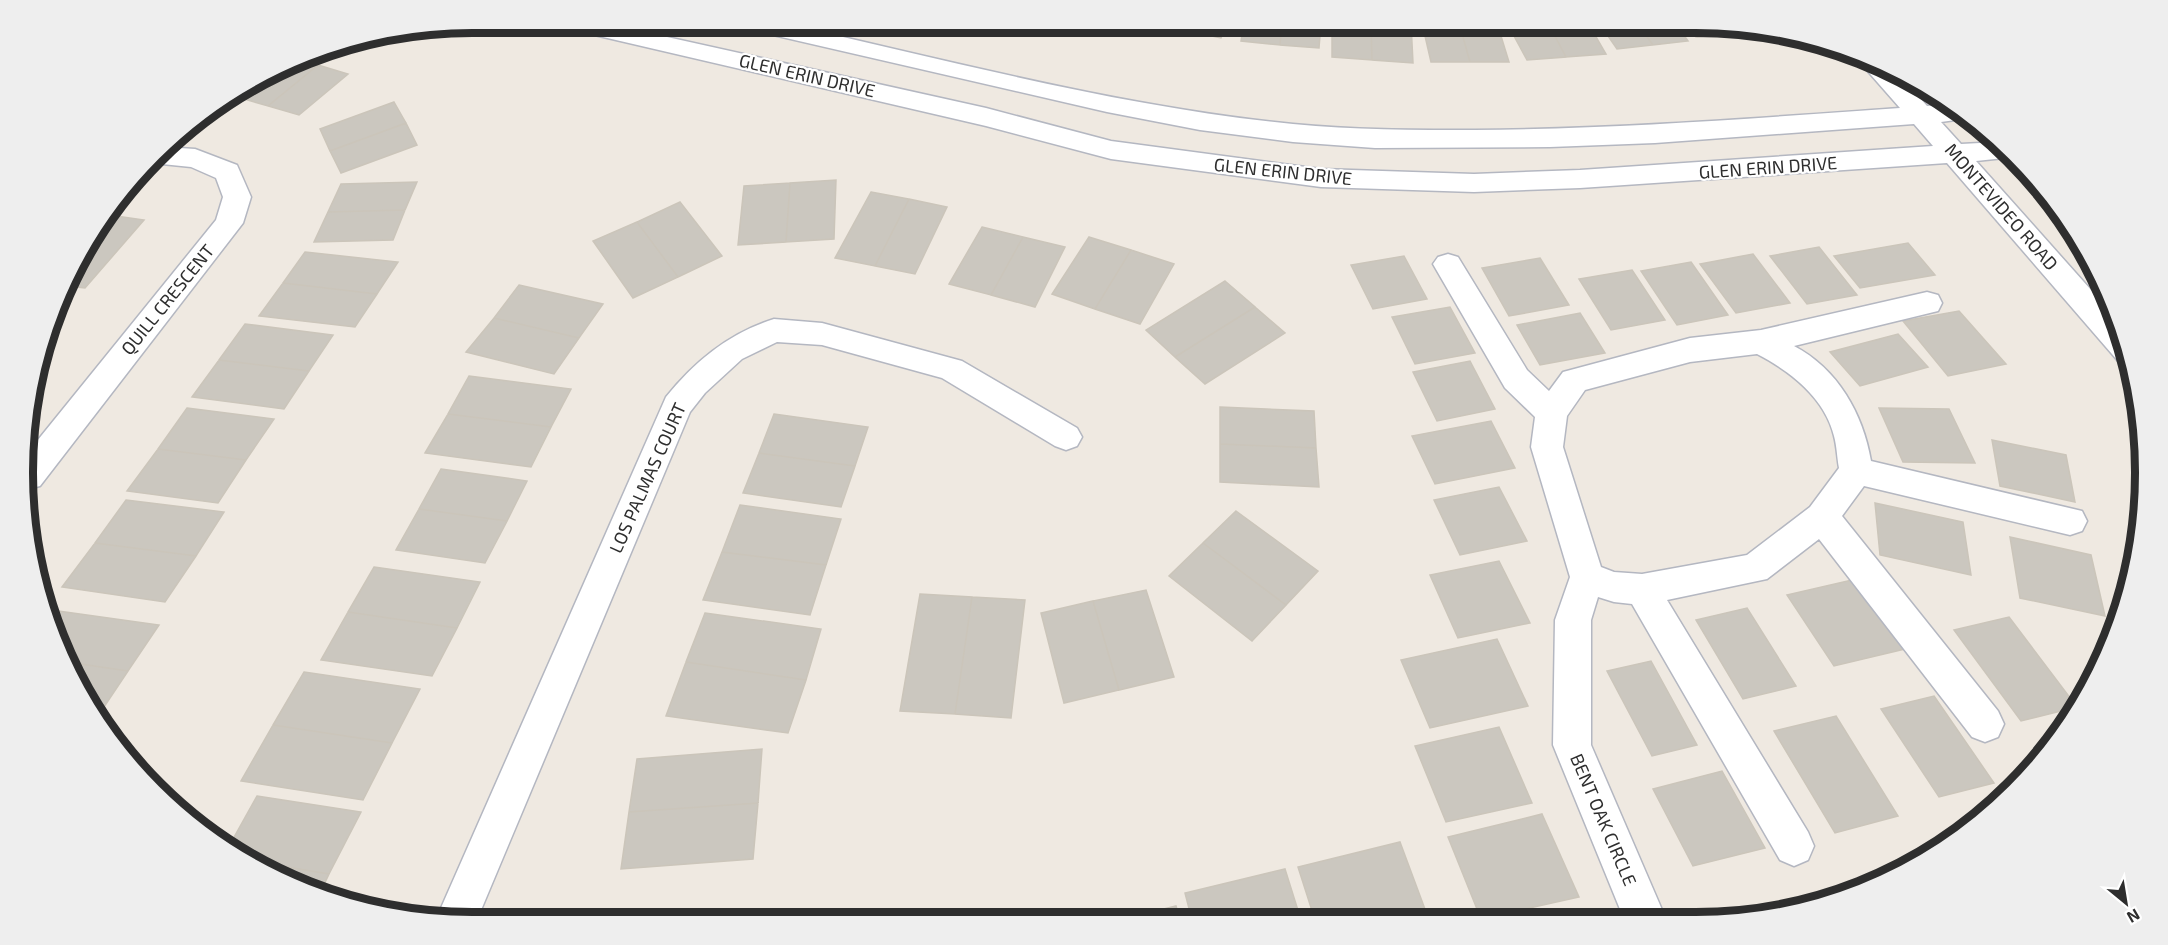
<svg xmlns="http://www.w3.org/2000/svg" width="2168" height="945" font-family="'Exo 2',sans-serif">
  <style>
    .building { fill: #cbc7bf; stroke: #cbc5ba; stroke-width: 1.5 }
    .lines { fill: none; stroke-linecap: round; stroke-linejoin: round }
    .minor-casing { stroke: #b4b7c1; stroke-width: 3 }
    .minor { fill: #fff; fill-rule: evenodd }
    .labels { text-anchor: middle; stroke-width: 4.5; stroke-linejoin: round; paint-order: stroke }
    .street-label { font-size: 18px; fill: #2e2e2e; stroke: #fff }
    .rim { fill: none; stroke: #2e2e2e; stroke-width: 8 }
  </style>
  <rect width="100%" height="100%" fill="#efe9e1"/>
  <path class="building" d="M1143 23H1185L1182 30Z
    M1185 23H1228L1221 38 1182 30Z
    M1244 23H1282L1280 45 1241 41Z
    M1282 23H1321L1319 48 1280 45Z
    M1332 23H1371L1372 60 1332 57Z
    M1371 23H1411L1413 63 1372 60Z
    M1422 23H1459L1470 62H1431Z
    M1459 23H1497L1509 62H1470Z
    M1507 23H1548L1566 57 1527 60Z
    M1548 23H1588L1606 54 1566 57Z
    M1599 23H1637L1653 45 1617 49Z
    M1637 23H1675L1688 41 1653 45Z
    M1685 23 1722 27 1727 34 1696 37Z
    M1722 27 1750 31 1727 34Z
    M299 59 318 65 268 106 237 97 264 75Z
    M318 65 348 74 299 115 268 106Z
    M394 102 406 123 330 151 320 129Z
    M406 123 417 145 341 173 330 151Z
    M836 180 834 239 786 242 790 183Z
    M417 182 405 210 328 212 341 184Z
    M790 183 786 242 738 245 744 186Z
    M871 192 909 199 875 266 835 258Z
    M909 199 947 207 915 274 875 266Z
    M680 202 722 256 678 277 637 222Z
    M405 210 393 240 314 242 328 212Z
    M109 215 144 220 85 288 68 286 83 247Z
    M637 222 678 277 633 298 593 241Z
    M982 227 1023 237 991 295 949 284Z
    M1023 237 1065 247 1035 307 991 295Z
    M1089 237 1131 250 1095 309 1052 294Z
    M1908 243 1935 275 1860 288 1834 256Z
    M1819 247 1857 295 1807 304 1770 256Z
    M1131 250 1174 264 1140 324 1095 309Z
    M305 252 398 262 377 294 283 283Z
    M1753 254 1790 303 1736 313 1700 264Z
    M1404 256 1427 299 1373 309 1351 265Z
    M1540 258 1569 305 1509 316 1482 268Z
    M1691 262 1728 315 1677 325 1641 271Z
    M1632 270 1665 320 1611 330 1579 279Z
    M1225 281 1255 307 1175 357 1146 330Z
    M283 283 377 294 355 327 259 316Z
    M519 285 603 304 579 338 494 318Z
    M1255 307 1285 333 1205 384 1175 357Z
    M1450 307 1475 353 1415 364 1392 317Z
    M1959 311 2006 364 1948 376 1903 321Z
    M1580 313 1605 353 1540 365 1517 325Z
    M494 318 579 338 554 374 466 352Z
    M245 324 333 335 309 371 219 360Z
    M1898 334 1928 367 1860 386 1830 352Z
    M219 360 309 371 284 409 192 397Z
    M1470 361 1495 409 1437 421 1413 372Z
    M469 376 571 389 551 427 448 414Z
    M1220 407 1314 411 1316 448 1220 444Z
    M187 408 274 419 246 460 158 449Z
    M1879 408 1949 409 1975 463 1903 462Z
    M448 414 551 427 531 467 425 453Z
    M774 414 868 427 855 466 759 453Z
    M1491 421 1515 468 1435 484 1412 436Z
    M1992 440 2066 455 2075 502 2000 486Z
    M1220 444 1316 448 1319 487 1220 482Z
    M158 449 246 460 218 503 127 491Z
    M759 453 855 466 841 507 743 493Z
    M441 469 527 481 507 521 419 509Z
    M1499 487 1527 541 1460 555 1434 500Z
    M126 500 224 512 196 556 95 543Z
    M1875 503 1963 522 1971 575 1880 555Z
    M740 505 841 519 826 565 722 552Z
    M419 509 507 521 485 563 396 550Z
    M1236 511 1318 571 1286 605 1203 543Z
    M2010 537 2091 555 2105 616 2020 598Z
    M95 543 196 556 165 602 62 587Z
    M1203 543 1286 605 1252 641 1169 576Z
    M722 552 826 565 810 615 703 600Z
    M1499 561 1530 623 1458 638 1430 575Z
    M374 567 480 582 457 628 348 612Z
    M1856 579 1905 649 1834 666 1787 595Z
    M1146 590 1174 677 1119 690 1093 601Z
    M920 594 972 597 955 714 900 711Z
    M972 597 1025 600 1011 718 955 714Z
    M1093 601 1119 690 1064 703 1041 613Z
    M1747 608 1796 686 1743 699 1696 620Z
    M44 609 159 625 128 671 67 662Z
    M348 612 457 628 432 676 321 660Z
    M705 613 821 629 806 680 686 662Z
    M2009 617 2077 707 2021 721 1954 630Z
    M1497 639 1528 706 1430 728 1401 660Z
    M1651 661 1697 745 1652 756 1607 671Z
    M67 662 128 671 98 716 83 697Z
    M686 662 806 680 788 733 666 716Z
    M304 672 420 689 392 743 273 725Z
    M1934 696 1994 783 1939 797 1881 709Z
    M1836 716 1898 816 1835 833 1774 731Z
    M273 725 392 743 363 800 241 781Z
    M1499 727 1532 803 1446 822 1415 746Z
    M762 749 758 803 629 812 637 759Z
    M1722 771 1765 848 1693 866 1653 789Z
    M257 796 361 812 329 874 245 860 228 848Z
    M758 803 753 859 621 869 629 812Z
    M1542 814 1579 897 1481 919 1448 837Z
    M1400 842 1429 920H1315L1298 867Z
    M245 860 329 874 319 895Z
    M1285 869 1301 920H1192L1185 893Z
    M1176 906 1180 920 1116 921Z
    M931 913 932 921H894Z"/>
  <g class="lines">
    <defs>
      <path id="minor" d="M561 23H604L986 108 1111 141 1321 169 1474 174 1580 170 1933 146 1914 124 1655 143 1550 147 1375 148 1293 142 1200 130 1107 112 751 30 742 28 739 23H782C951 61 1121 107 1293 124 1354 130 1414 130 1475 130 1617 129 1758 118 1900 108L1864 67 1860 61 1863 57 1897 72 1927 106 1951 104 1970 118 1941 122 1961 144 1999 142 2014 157 1976 161 2116 318 2131 364 2118 361 1947 163 1580 188 1474 192 1321 187 1111 159 986 126 573 30 564 28Z
        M165 147 195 149 237 165 251 197 243 223 40 486 28 489 29 451 216 220 223 197 216 178 191 167 152 163Z
        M1448 254 1458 257 1527 370 1549 391 1563 372 1690 338 1761 330 1927 292 1938 295 1942 303 1938 311 1794 346C1838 369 1863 414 1871 461L2082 511 2087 521 2082 531 2070 535 1864 486 1842 516 1998 711 2004 724 1998 737 1985 742 1972 737 1819 539 1767 579 1667 600 1808 832 1814 846 1808 860 1794 866 1780 860 1632 604 1614 602 1598 597 1591 620V745L1666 919H1624L1553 745 1555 620 1570 577 1531 447 1535 417 1505 388 1433 264 1438 257ZM1757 354C1790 371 1825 398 1834 436 1837 447 1837 458 1839 468L1810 507 1747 555 1642 574 1614 572 1601 567 1563 447 1567 416 1585 390 1690 362Z
        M774 319 822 323 962 361 1077 428 1082 437 1077 446 1066 450 1055 446 942 378 822 345 777 342 742 359 705 393 690 412 476 922 437 917 666 397C695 361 729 333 774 319Z"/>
    </defs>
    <use href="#minor" class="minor-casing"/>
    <use href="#minor" class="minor"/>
  </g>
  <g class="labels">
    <g class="street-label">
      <text transform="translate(807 76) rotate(13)" y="6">GLEN ERIN DRIVE</text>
      <text transform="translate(1768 168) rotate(-4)" y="6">GLEN ERIN DRIVE</text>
      <text transform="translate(1283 172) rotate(6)" y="6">GLEN ERIN DRIVE</text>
      <text transform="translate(2001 207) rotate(49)" y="6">MONTEVIDEO ROAD</text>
      <text transform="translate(168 300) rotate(-51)" y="6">QUILL CRESCENT</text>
      <text transform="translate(648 478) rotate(-66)" y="6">LOS PALMAS COURT</text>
      <text transform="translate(1603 820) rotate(67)" y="6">BENT OAK CIRCLE</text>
    </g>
  </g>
  <path d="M0 0H2168V945H0ZM472 33H1696A439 439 0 0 1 2135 472V473A439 439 0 0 1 1696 912H472A439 439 0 0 1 33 473V472A439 439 0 0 1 472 33Z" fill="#eee" fill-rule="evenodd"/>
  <path class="rim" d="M472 33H1696A439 439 0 0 1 2135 472V473A439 439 0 0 1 1696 912H472A439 439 0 0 1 33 473V472A439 439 0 0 1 472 33Z"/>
  <g transform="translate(2126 903) rotate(150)" stroke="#ffffff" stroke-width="4.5" paint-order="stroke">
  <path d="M0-4.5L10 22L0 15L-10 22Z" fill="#2e2e2e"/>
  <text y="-9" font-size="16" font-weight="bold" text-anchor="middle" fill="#2e2e2e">N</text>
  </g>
</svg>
